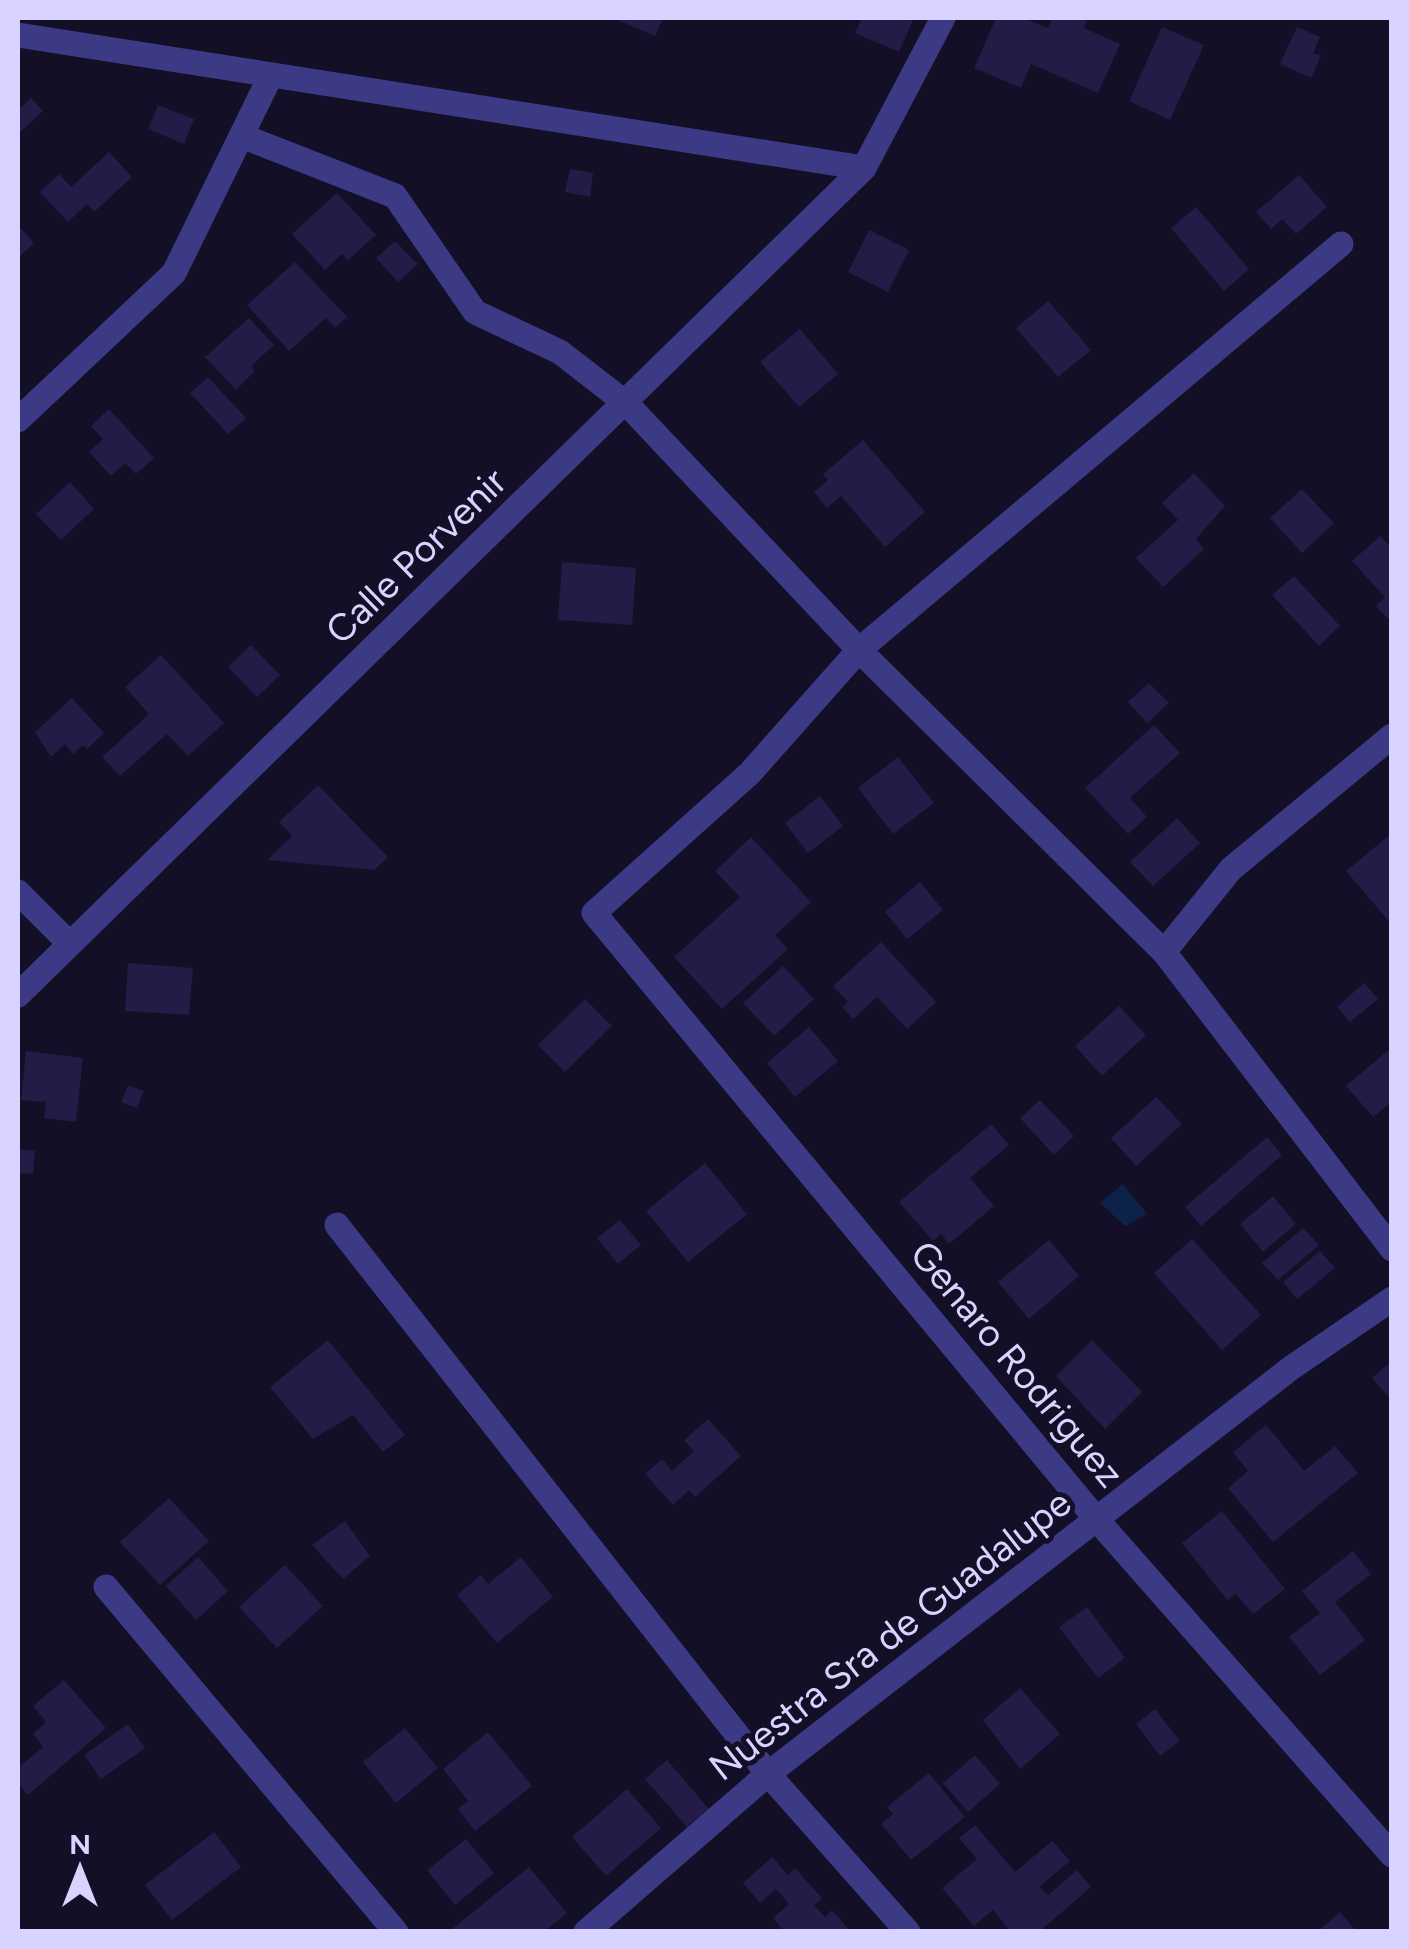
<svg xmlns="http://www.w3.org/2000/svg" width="1409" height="1949" font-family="Figtree,sans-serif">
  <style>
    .water { fill: #0c2248 }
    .building { fill: #241b47 }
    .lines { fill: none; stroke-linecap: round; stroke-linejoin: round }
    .street { stroke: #3d3a85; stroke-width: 25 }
    .labels { text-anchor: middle; stroke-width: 10; stroke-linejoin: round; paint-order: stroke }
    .street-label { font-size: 38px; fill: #d9d4ff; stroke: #130f26 }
  </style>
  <rect width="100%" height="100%" fill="#130f26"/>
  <path class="water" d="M1123 1184 1147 1214 1125 1226 1100 1203Z"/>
  <path class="building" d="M613 18H663L655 36Z
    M862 18H914L899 52 855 33Z
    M996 18H1023L1048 28 1052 18H1088L1084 28 1120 44 1098 93 1031 64 1021 88 974 68Z
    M1162 27 1204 45 1170 120 1129 101Z
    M1297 27 1320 37 1313 53 1321 56 1311 78 1280 64Z
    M31 98 43 111 18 134V110Z
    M158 105 194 119 184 144 148 129Z
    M109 152 132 177 94 212 87 204 68 222 40 192 59 174 71 187Z
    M570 169 593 173 590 197 565 192Z
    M1299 175 1327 207 1296 234 1282 219 1271 229 1256 212Z
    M337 193 376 235 348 260 342 254 325 270 292 234Z
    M1196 207 1249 269 1224 291 1171 228Z
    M18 225 34 243 18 258Z
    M869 230 909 250 888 292 848 272Z
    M395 241 418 264 398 282 376 258Z
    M295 262 347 317 335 328 326 318 289 351 247 305Z
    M1048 301 1091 350 1058 377 1016 328Z
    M249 318 274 345 251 366 255 371 236 390 205 357Z
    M800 329 838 374 799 407 760 362Z
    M208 377 246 418 228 434 190 393Z
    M109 409 154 458 136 474 125 463 111 476 89 452 103 439 91 426Z
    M863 440 925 512 885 547 841 496 827 508 814 492 828 480 823 474Z
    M1194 473 1225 506 1196 539 1204 549 1163 587 1136 558 1178 520 1162 503Z
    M70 482 94 509 61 540 36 514Z
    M1302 489 1334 523 1302 553 1270 518Z
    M1380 536 1392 548V623L1376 606 1385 597 1352 561Z
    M562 562 636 568 632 625 558 620Z
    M1294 576 1340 626 1319 646 1272 595Z
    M251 645 280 675 257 697 228 667Z
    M161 655 224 723 188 756 167 734 120 776 102 757 149 714 125 687Z
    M1149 683 1169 703 1147 723 1128 702Z
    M72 698 104 733 87 749 83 745 73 754 65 744 51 757 35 732Z
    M1154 725 1180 753 1130 798 1147 817 1128 834 1085 788Z
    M898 757 934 803 893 834 858 788Z
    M318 785 388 857 374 870 267 860 292 836 279 822Z
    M820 796 843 826 808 853 785 823Z
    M1177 818 1200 843 1153 886 1130 862Z
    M1392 833V925L1346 871Z
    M751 837 811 902 775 935 788 949 722 1009 674 957 740 897 715 871Z
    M920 882 943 910 907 939 885 912Z
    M881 942 936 1002 907 1029 877 997 853 1019 842 1007 848 1002 833 986Z
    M128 963 193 968 189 1015 125 1011Z
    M783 966 814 999 774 1036 743 1003Z
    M1364 983 1378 999 1350 1022 1337 1007Z
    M585 999 612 1026 565 1072 538 1045Z
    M1119 1006 1146 1035 1102 1076 1075 1046Z
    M809 1027 838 1061 795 1097 767 1063Z
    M1392 1047V1102L1373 1117 1346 1086Z
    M26 1051 83 1058 76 1122 44 1118 46 1102 21 1100Z
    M128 1085 144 1091 137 1108 121 1102Z
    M1156 1097 1182 1124 1136 1166 1111 1138Z
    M1040 1100 1074 1136 1054 1155 1020 1118Z
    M991 1124 1009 1145 970 1178 994 1206 949 1244 941 1234 933 1241 899 1202Z
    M1267 1137 1282 1155 1201 1226 1185 1207Z
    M18 1149 35 1151 33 1174 18 1173Z
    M705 1163 747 1214 688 1262 646 1211Z
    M1273 1196 1296 1224 1263 1252 1240 1224Z
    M620 1220 641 1245 618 1264 597 1238Z
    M1303 1228 1319 1245 1278 1280 1262 1263Z
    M1192 1239 1261 1315 1222 1350 1154 1273Z
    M1049 1240 1079 1276 1029 1319 998 1282Z
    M1320 1251 1335 1268 1297 1299 1283 1282Z
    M328 1340 405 1435 383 1452 353 1415 313 1439 270 1387Z
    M1092 1340 1142 1392 1105 1429 1056 1376Z
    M1392 1361V1401L1372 1378Z
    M708 1419 741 1456 695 1497 689 1490 673 1505 645 1474 662 1459 672 1471 694 1451 684 1440Z
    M1266 1425 1304 1471 1335 1446 1358 1473 1273 1542 1228 1488 1248 1471 1233 1452Z
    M169 1498 209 1541 160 1585 120 1542Z
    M1222 1511 1285 1589 1253 1614 1236 1594 1227 1600 1182 1543Z
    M345 1521 370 1556 343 1579 312 1545Z
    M1353 1551 1371 1574 1335 1602 1365 1640 1320 1675 1289 1637 1320 1613 1302 1591Z
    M198 1557 228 1591 196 1620 166 1586Z
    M521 1557 553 1597 497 1643 457 1595 481 1575 488 1584Z
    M285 1565 323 1606 277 1648 239 1607Z
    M1087 1607 1125 1658 1098 1678 1059 1627Z
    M64 1680 106 1728 28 1795 18 1783V1768L43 1747 33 1734 46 1722 33 1706Z
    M1020 1688 1060 1734 1020 1769 983 1720Z
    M1155 1709 1180 1741 1160 1756 1136 1724Z
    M128 1724 145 1748 101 1779 84 1755Z
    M405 1728 438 1768 396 1803 363 1762Z
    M488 1732 532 1786 475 1831 458 1809 468 1801 443 1769Z
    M975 1755 1000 1784 968 1812 943 1783Z
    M667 1760 709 1809 687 1827 645 1779Z
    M929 1773 965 1817 911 1860 881 1824 893 1814 887 1807Z
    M627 1789 661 1828 606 1876 572 1837Z
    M975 1825 1015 1872 1052 1841 1070 1861 1039 1887 1048 1895 1077 1870 1091 1887 1039 1932H1011L993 1910 974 1926 942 1888 977 1859 959 1838Z
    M214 1832 241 1867 172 1920 145 1885Z
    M466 1839 494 1873 455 1905 427 1870Z
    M772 1857 788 1875 795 1868 822 1898 814 1905 825 1917 832 1910 851 1932H785L773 1918 789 1904 776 1889 760 1903 743 1883Z
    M529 1867 567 1913 544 1932 452 1929Z
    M1340 1912 1357 1932H1317Z"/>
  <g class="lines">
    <path class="street" d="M18 35 864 168
      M242 136 395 196 475 312 560 352 627 404 859 650 1164 952 1392 1249
      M1341 244 859 650 750 773 594 913 1098 1521 1392 1855
      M18 420 174 273 271 75
      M18 892 70 944
      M1164 952 1231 869 1392 736
      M18 995 864 168 943 18
      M337 1225 768 1774 908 1932
      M106 1587 396 1932
      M586 1932 768 1774 1291 1368 1392 1299"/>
  </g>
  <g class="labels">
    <g class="street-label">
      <text transform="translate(416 556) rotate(-44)" y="13">Calle Porvenir</text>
      <text transform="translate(1017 1364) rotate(50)" y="13">Genaro Rodriguez</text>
      <text transform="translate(890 1635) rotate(-38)" y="13">Nuestra Sra de Guadalupe</text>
    </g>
  </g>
  <rect width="1409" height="1949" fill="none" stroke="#d9d4ff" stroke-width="40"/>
  <g transform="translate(80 1869)" stroke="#130f26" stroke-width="8" paint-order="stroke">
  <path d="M0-8L18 38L0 25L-18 38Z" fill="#d9d4ff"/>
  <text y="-15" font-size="28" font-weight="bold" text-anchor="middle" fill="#d9d4ff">N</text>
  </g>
</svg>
